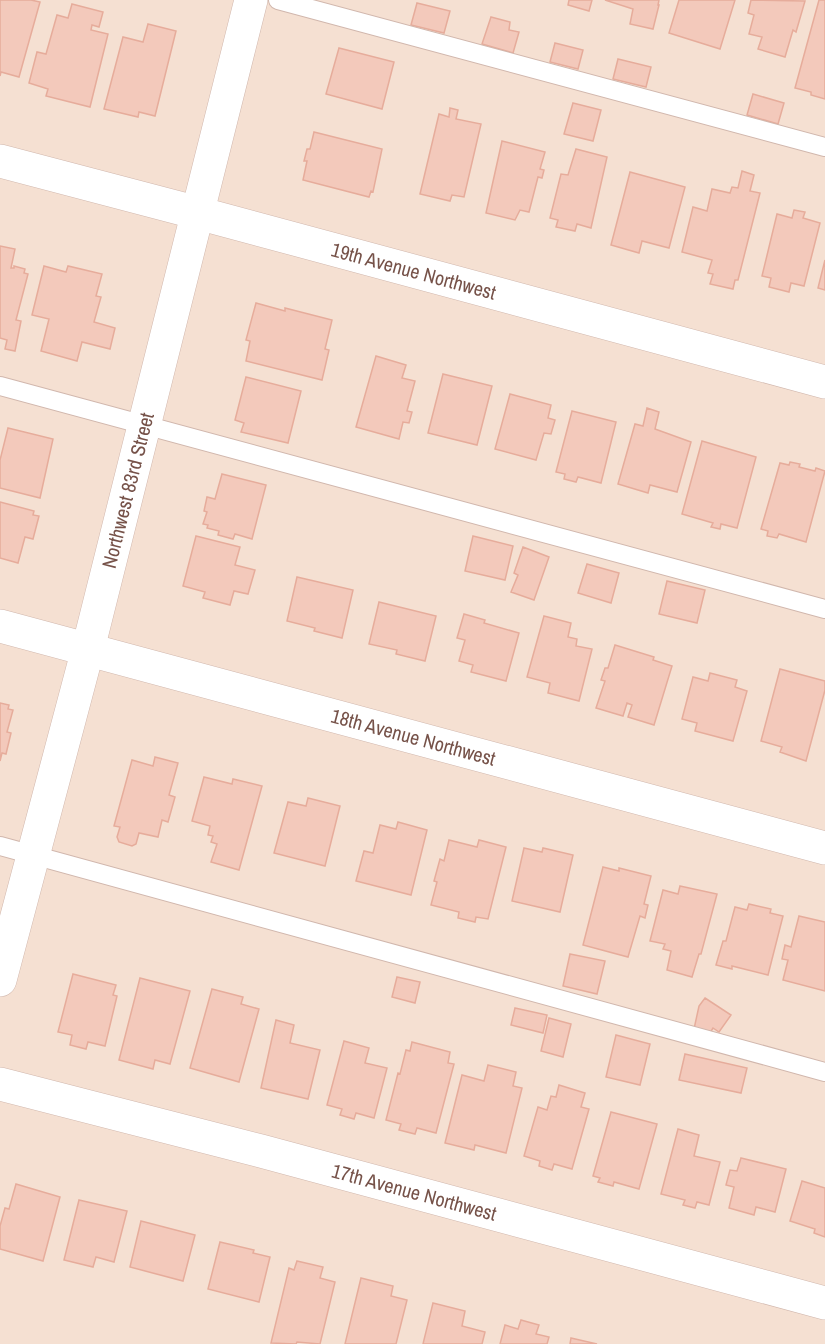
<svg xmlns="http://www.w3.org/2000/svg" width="825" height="1344" font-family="'Archivo Narrow',sans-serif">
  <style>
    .residential { fill: #f5e0d2 }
    .building { fill: #f3c9bb; stroke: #e6ac9b; stroke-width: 1.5 }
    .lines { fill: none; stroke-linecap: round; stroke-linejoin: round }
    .lane-casing { stroke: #d1b7ad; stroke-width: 20 }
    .street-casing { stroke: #d1b7ad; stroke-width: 34 }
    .lane { stroke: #fff; stroke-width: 18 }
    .street { stroke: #fff; stroke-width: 33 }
    .labels { text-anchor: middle; stroke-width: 4.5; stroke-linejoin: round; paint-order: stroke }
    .street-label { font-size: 20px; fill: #765249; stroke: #fff4eb }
  </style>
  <rect width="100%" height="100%" fill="#fdefe4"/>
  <path class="residential" d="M0 0H825V1344H0Z"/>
  <path class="building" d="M0 0H31L40 2 19 77 1 72 0 76Z
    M569 0H592L589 11 568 5Z
    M605 0H659L658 5H659L653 29 630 24 633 9Z
    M679 0H735L720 49 669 33Z
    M751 0 805 1 796 32 793 30 785 57 758 49 762 37 749 34 754 15 748 13Z
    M819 0H825V99L811 95V92L795 88Z
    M417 3 450 11 444 33 411 25Z
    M72 4 103 12 99 27 92 25 91 30 108 34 90 107 46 96 48 89 29 83 37 52 46 54 57 15 68 18Z
    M491 17 510 22 509 30 519 32 513 53 482 44Z
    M148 24 176 31 155 116 139 112 138 117 104 109 123 37 143 42Z
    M555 43 583 50 578 69 550 62Z
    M339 48 394 62 382 109 326 94Z
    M618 59 651 67 646 87 613 79Z
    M753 94 784 103 778 124 747 115Z
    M573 103 601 110 593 141 564 134Z
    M450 108 458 110 456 119 481 124 464 197 452 195 450 201 420 194 439 114 449 117Z
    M314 132 382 149 373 192 371 191 369 197 303 180 307 161H304L307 149H310Z
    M502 141 545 152 540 169 544 170 542 178 538 177 529 212 520 210 515 220 486 213Z
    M576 149 607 157 591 228 577 224 575 231 556 227 558 220 550 218 561 174 568 175Z
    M742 171 754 175 750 191 760 193 738 280H735L733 289 710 284 713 274 708 273 712 260 682 252 693 207 707 211 712 189 730 193 732 187 738 188Z
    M630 172 685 187 669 248 642 241 639 253 611 245Z
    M794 210 805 212 803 218 820 223 804 286 791 283 789 292 769 287 771 278 762 276 777 214 792 218Z
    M0 246 15 249 11 268H14V266L25 269 24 273 28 274 16 320 21 321 15 351 5 349 7 340 0 338Z
    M825 260V290L818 288Z
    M44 266 66 272 68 266 102 274 96 296 101 297 94 322 115 328 110 349 82 342 77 361 41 351 49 319 32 315Z
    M256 303 285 311V308L332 320 325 349 329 350 322 380 246 361 250 341 246 340Z
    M376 356 406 365 402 378 415 381 407 411 412 412 409 423 403 422 399 439 356 427Z
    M443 374 492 386 477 445 428 433Z
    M246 377 301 391 288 443 241 432 244 423 235 420Z
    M510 394 551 405 548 418 555 420 551 434 544 433 536 460 495 449Z
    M647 408 659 412 655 429 691 442 677 492 650 485 648 493 618 484 635 424 643 426Z
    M572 411 616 422 601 483 578 477 576 482 564 479 565 474 556 472Z
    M8 428 53 439 40 498 0 488V460Z
    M702 441 756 457 737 528 721 524 720 529 711 527 713 523 682 514Z
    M790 462 800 464 799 467 815 471 816 468 825 471 806 542 779 534 777 538 767 536 768 531 761 529 780 463 789 465Z
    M222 474 266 485 252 539 235 534 233 539 218 535 219 531 207 528 208 525 203 524 207 512 204 511 207 497 215 499Z
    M0 502 34 511 33 515 39 516 33 539 25 537 18 563 0 558Z
    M196 536 240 547 235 565 255 570 248 594 234 591 230 605 203 598 205 592 183 586Z
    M473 536 513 546 505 580 465 571Z
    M523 547 549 557 534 600 511 592 518 575 514 573Z
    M587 564 619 573 611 603 578 593Z
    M297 577 353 590 342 638 314 631 315 628 287 621Z
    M667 581 705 590 697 623 659 614Z
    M379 602 436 616 425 661 396 654 397 650 369 644Z
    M464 614 485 620 484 623 519 633 506 681 471 672 473 665 459 661 465 640 457 638Z
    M544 616 571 623 568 637 577 639 576 646 592 649 579 701 548 693 550 683 527 677Z
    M615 645 654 657 653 660 672 666 654 725 628 717 632 705 627 703 623 716 596 708 605 681 601 680 605 668H608Z
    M780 669 825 681V690L806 761 780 752 782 747 761 741Z
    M710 673 737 680 735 687 747 691 733 741 695 731 697 723 682 719 693 677 708 681Z
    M0 703 9 705 8 709 13 710 7 732 11 733 6 754 2 753 0 761Z
    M155 757 178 763 169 795 175 797 168 822 162 820 158 837 139 833 136 844 132 846 119 842 117 837 120 827 114 826 132 760 153 766Z
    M204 777 232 784 233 779 262 786 239 870 211 862 217 844 211 842 213 836 208 835 210 826 192 821Z
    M308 798 340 806 325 866 274 853 288 802 306 806Z
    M398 822 427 830 411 895 356 881 364 851 373 853 380 825 396 829Z
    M449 840 477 847 479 840 506 847 488 919 476 917 475 922 458 918 459 912 431 905 437 882 434 881 440 859 444 861Z
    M524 848 542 852 543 848 573 855 560 912 512 901Z
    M603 867 619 871V868L651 876 644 904 648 905 645 918 640 916 628 957 583 945Z
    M680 886 717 894 701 954H699L692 977 667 970 671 951 663 949 665 944 650 941 663 890 678 894Z
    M749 904 771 909 770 913 783 916 768 975 732 966V969L716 965 723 941H726L735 907 747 910Z
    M799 916 825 922V991L783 980 788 960 782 959 785 945 791 947Z
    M570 954 605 961 597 994 563 986Z
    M73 974 116 985 113 995 117 996 105 1046 88 1042 86 1049 70 1045 72 1035 58 1032Z
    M397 977 420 982 415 1003 392 997Z
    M140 978 190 991 170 1064 155 1060 153 1069 119 1060Z
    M212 989 243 997 241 1004 259 1009 239 1082 190 1068Z
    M705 998 731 1015 719 1032 713 1028 710 1033 694 1029 699 1006Z
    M515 1008 547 1015 543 1033 511 1025Z
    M549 1018 571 1024 563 1057 541 1051Z
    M276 1020 294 1025 290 1043 320 1050 308 1099 261 1088Z
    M616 1035 650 1044 640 1085 606 1077Z
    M344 1041 369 1048 365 1063 387 1068 374 1118 356 1113 354 1119 340 1115 342 1109 327 1105Z
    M412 1042 450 1052 448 1063 454 1064 436 1133 417 1128 415 1134 399 1130 401 1124 386 1120 398 1073 400 1074 406 1050 410 1051Z
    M685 1054 747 1068 741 1093 679 1080Z
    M488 1065 516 1072 513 1086 522 1088 506 1153 475 1145 474 1150 445 1143 462 1075 484 1081Z
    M559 1085 585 1093 581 1107 589 1109 572 1169 554 1164 552 1170 539 1166 540 1161 524 1156 538 1107 547 1110 551 1096 556 1097Z
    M611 1112 657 1124 639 1189 614 1182 613 1186 598 1182 600 1178 593 1176Z
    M678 1129 699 1135 694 1156 720 1162 709 1205 697 1202 695 1208 683 1205 685 1200 661 1194Z
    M741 1158 786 1169 775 1212 756 1207 754 1215 729 1208 734 1187 726 1185 730 1170 737 1171Z
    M802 1181 825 1188V1237L814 1233 815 1229 790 1221Z
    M16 1184 60 1197 43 1261 0 1249V1226L5 1208 9 1209Z
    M79 1200 127 1211 114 1262 96 1257 93 1267 64 1260Z
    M141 1221 195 1235 183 1281 130 1267Z
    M220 1242 254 1250 253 1253 270 1257 259 1302 208 1289Z
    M297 1261 323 1267 320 1278 335 1282 320 1344 297 1342 296 1344 271 1343 289 1268 294 1270Z
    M361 1278 393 1286 391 1296 407 1300 396 1344H345Z
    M433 1303 465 1311 462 1326 485 1332 482 1344H423Z
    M521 1320 539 1325 536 1334 549 1337 547 1344H500L505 1325 518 1329Z
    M571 1338 597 1344H570Z"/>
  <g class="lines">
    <defs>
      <path id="lane" d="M278 0 825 147
        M0 386 825 609
        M0 846 825 1072"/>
      <g id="street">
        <path id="s1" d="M0 161 198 213 825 382"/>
        <path id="s2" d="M0 626 825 848"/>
        <path id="s3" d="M0 980 88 649 251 0"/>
        <path id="s4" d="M0 1084 261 1151 825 1303"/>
      </g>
    </defs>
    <use href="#lane" class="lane-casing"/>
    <use href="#street" class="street-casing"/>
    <use href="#lane" class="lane"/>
    <use href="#street" class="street"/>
  </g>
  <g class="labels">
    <g class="street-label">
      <text dy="7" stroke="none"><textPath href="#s1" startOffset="428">19th Avenue Northwest</textPath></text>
      <text dy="7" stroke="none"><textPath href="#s3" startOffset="506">Northwest 83rd Street</textPath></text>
      <text dy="7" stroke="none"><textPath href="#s2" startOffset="428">18th Avenue Northwest</textPath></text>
      <text dy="7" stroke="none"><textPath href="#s4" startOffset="428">17th Avenue Northwest</textPath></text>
    </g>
  </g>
</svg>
